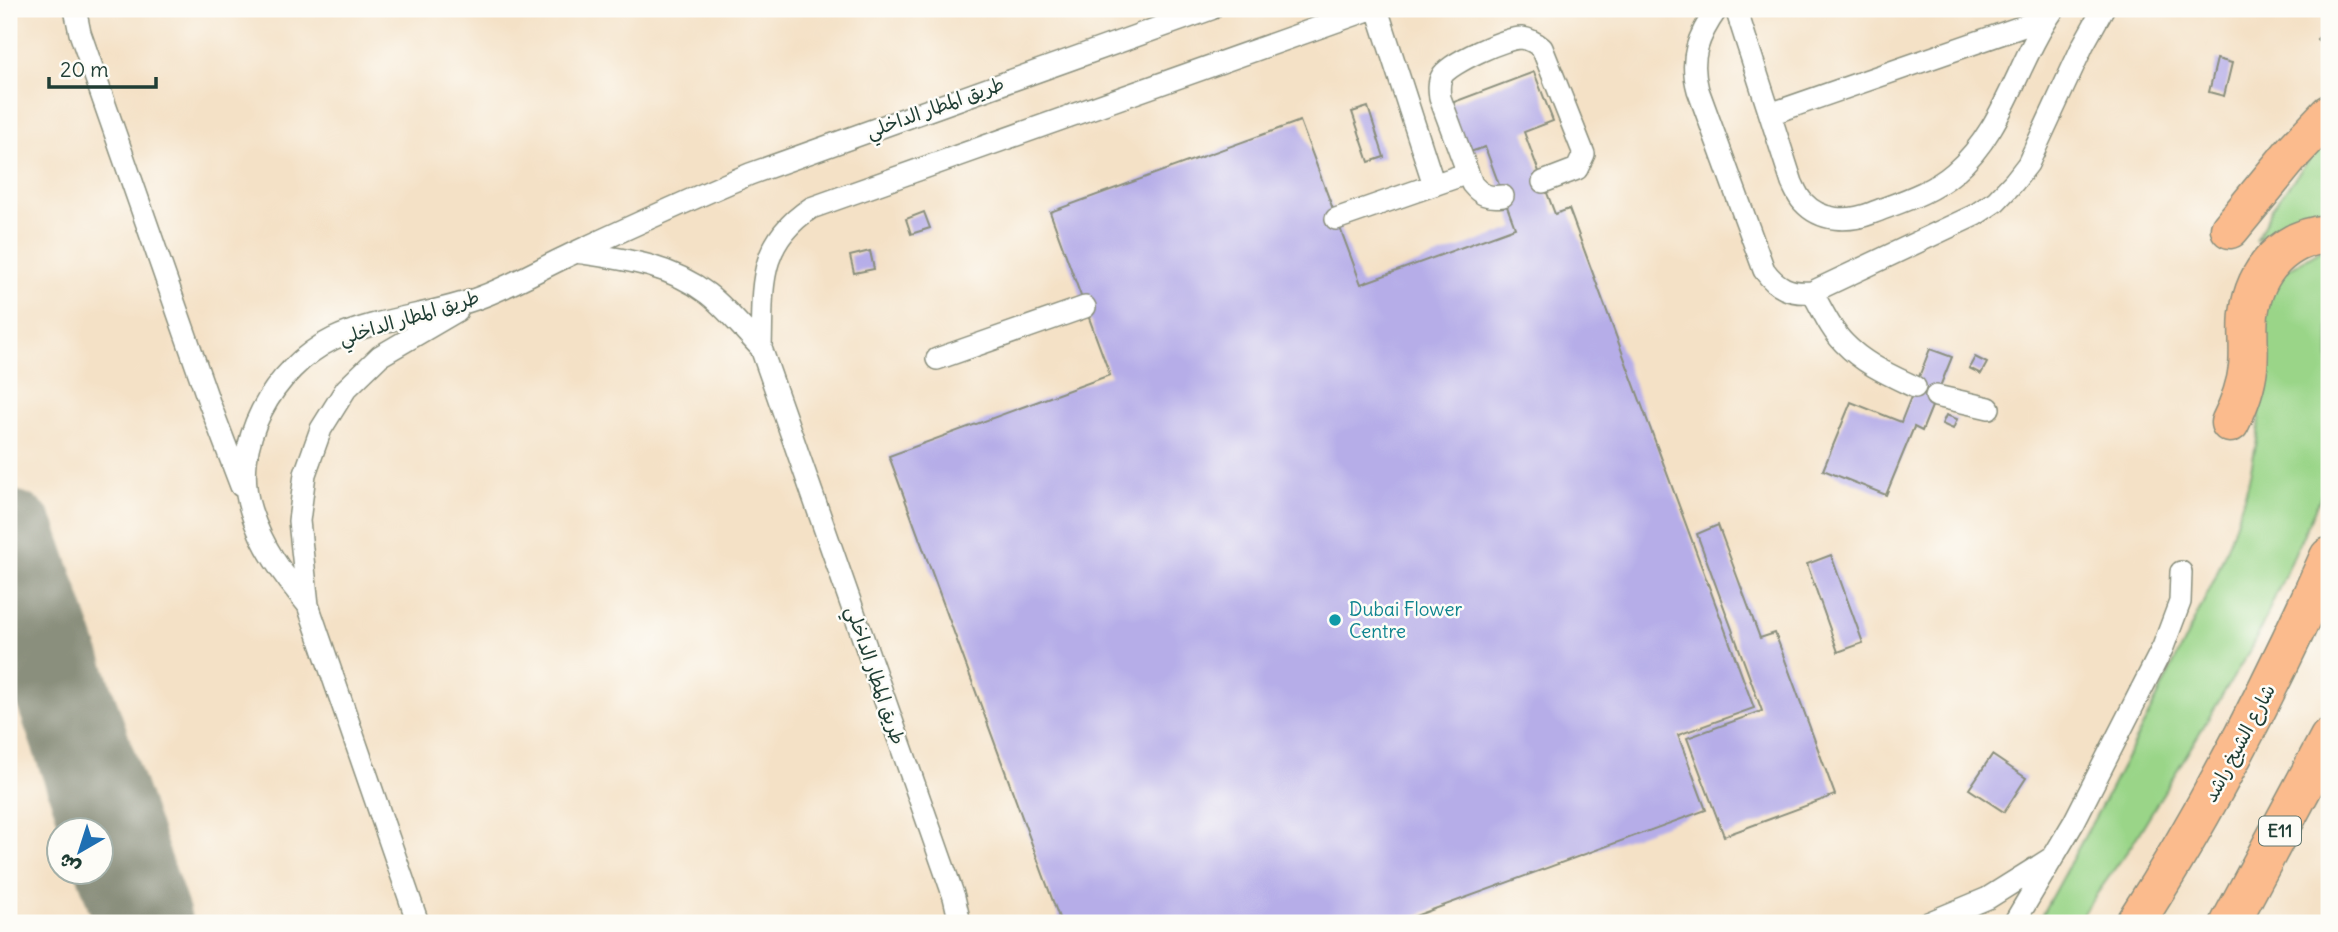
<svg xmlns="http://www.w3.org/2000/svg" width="2338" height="932" font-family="Delius,'Playpen Sans Arabic',sans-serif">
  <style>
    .green { fill: #9ad588; stroke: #5c895e; stroke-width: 2 }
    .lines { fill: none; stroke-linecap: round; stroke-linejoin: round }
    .taxiway { stroke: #8a8f7d; stroke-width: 96 }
    .building { fill: #b6ade8 }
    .lane-casing { stroke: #8a8f7d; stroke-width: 24 }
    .primary-casing { stroke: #8a8f7d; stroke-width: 41 }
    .highway-casing { stroke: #8a8f7d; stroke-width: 41 }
    .lane { stroke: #fff; stroke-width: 21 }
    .primary { stroke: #fbbb8d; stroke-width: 38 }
    .highway { stroke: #fbbb8d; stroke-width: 38 }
    .culture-dot { fill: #0f9aa8; stroke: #fdfcf7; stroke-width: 2.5 }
    .labels { text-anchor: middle; stroke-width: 5; stroke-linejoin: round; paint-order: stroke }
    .shield { fill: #fdfcf7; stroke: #62766e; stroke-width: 2 }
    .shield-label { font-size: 18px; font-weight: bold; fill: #1f3d34 }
    .street-label { font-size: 19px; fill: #1f3d34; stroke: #fdfcf7 }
    .culture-label { font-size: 19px; fill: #0d838f; stroke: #fdfcf7; text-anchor: start }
  </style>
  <rect width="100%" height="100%" fill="#fdfcf7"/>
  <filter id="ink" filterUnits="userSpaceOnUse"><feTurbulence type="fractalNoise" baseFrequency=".0143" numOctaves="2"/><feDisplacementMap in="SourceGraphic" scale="14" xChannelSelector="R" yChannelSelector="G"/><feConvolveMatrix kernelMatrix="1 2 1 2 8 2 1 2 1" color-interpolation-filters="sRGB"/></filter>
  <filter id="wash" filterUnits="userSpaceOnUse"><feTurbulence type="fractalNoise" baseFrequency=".00686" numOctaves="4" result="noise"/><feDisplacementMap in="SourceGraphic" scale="28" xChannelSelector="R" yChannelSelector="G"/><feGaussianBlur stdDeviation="1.57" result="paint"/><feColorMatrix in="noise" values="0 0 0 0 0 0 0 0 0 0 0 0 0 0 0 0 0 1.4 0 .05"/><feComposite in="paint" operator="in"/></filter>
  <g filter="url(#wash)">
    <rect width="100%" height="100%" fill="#f4e1c6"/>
    <path class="green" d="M2329 133V207L2294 214 2256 241 2272 208Z
      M2329 245V478L2254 643 2133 843 2076 923H2037L2104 801 2150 712 2215 578 2233 531 2248 484 2258 435 2265 307 2277 276Z"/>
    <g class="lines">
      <path class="taxiway" d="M9 538 144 923"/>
    </g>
    <g id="blocks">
      <path class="building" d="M2329 28V52L2317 39Z
        M2217 59 2232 63 2224 96 2209 92Z
        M1534 72 1553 121 1524 132 1555 214 1569 209 1754 708 1678 735 1706 810 1396 923H1061L889 456 1110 375 1050 212 1300 121 1361 284 1515 228 1485 147 1464 154 1446 105Z
        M1368 107 1384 157 1369 162 1352 112Z
        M924 212 930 228 911 234 906 219Z
        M870 251 874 269 854 273 850 256Z
        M1930 349 1952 357 1922 431 1914 427 1886 495 1823 470 1851 402 1901 422Z
        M1975 357 1987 363 1981 374 1969 368Z
        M1946 415 1957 419 1953 429 1942 424Z
        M1718 525 1760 638 1775 633 1835 795 1724 836 1687 738 1762 711 1697 534Z
        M1831 555 1863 643 1838 652 1807 564Z
        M1992 755 2026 778 2004 812 1969 789Z"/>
    </g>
  </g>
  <g filter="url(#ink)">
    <use href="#blocks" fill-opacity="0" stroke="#8a8f7d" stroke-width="2"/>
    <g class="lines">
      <defs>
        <path id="lane" d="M75 9 80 33 209 402 241 486
          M1377 9 1434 185
          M1717 9C1698 36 1689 58 1698 90L1764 270C1777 288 1790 294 1812 292L1975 215 1996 201 2014 182 2028 164 2083 45 2103 9
          M1736 9 1792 183C1795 189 1798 197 1803 202 1821 222 1849 222 1872 213 1900 202 1931 193 1954 173 2004 131 2017 61 2054 9
          M1770 114 2047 18
          M1503 196C1488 198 1481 195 1472 184L1440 98C1439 90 1438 83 1442 76 1449 63 1507 37 1522 38 1530 39 1536 43 1542 48L1584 154 1577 169 1543 182
          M1336 219 1468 173
          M576 252C622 259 669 264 708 294 727 309 744 330 761 348
          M1812 292C1822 309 1830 329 1844 343 1864 364 1890 375 1915 387
          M937 359 1085 307
          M1936 396 1989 408
          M308 605 299 521 305 474 321 429 346 389 380 356 457 311
          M418 923 308 605C284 576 262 547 251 511 229 444 274 368 333 339 377 318 435 315 481 297 513 285 545 266 576 252 634 225 691 199 750 174L1211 9
          M960 923 954 897 761 348C763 289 756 244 811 208L1371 9
          M1928 923 1988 898 2050 859
          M2014 923 2074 822 2163 647 2180 602 2181 572"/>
        <path id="primary" d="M2230 229 2294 151 2329 114
          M2230 423C2239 405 2246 388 2248 367 2250 350 2247 331 2249 314 2255 270 2284 237 2329 234
          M2135 923C2210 807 2273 683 2329 557"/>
        <path id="highway" d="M2230 923 2329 738"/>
      </defs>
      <use href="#lane" class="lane-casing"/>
      <use href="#primary" class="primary-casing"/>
      <use href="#highway" class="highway-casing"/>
      <use href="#lane" class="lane"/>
      <use href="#primary" class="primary"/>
      <use href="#highway" class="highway"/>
    </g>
  </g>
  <circle class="culture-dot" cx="1335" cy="620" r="7"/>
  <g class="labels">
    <rect class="shield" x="2259" y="816.5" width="42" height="29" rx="5"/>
    <g class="shield-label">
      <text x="2280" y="837">E11</text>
    </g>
    <g class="street-label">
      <text transform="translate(935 107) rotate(-20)" y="7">طريق المطار الداخلي</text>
      <text transform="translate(409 317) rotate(-17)" y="7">طريق المطار الداخلي</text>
      <text transform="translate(876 675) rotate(71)" y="7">طريق المطار الداخلي</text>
      <text transform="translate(2239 743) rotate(-62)" y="7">شارع الشيخ راشد</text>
    </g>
    <g class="culture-label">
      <text x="1349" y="616">Dubai Flower<tspan x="1349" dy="22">Centre</tspan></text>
    </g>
  </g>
  <rect width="2338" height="932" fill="none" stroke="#fdfcf7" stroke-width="35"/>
  <g transform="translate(80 851) rotate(219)"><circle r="33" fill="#fdfcf7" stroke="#a4b0a9" stroke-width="2"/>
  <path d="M0-5L12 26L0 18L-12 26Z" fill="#1f6fb2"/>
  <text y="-10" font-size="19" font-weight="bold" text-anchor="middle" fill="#1f3d34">ش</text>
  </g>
  <path d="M49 77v10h107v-10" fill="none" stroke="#1f3d34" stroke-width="3.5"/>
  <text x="60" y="77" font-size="21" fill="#1f3d34" stroke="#fdfcf7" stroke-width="5" paint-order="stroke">20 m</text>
</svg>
